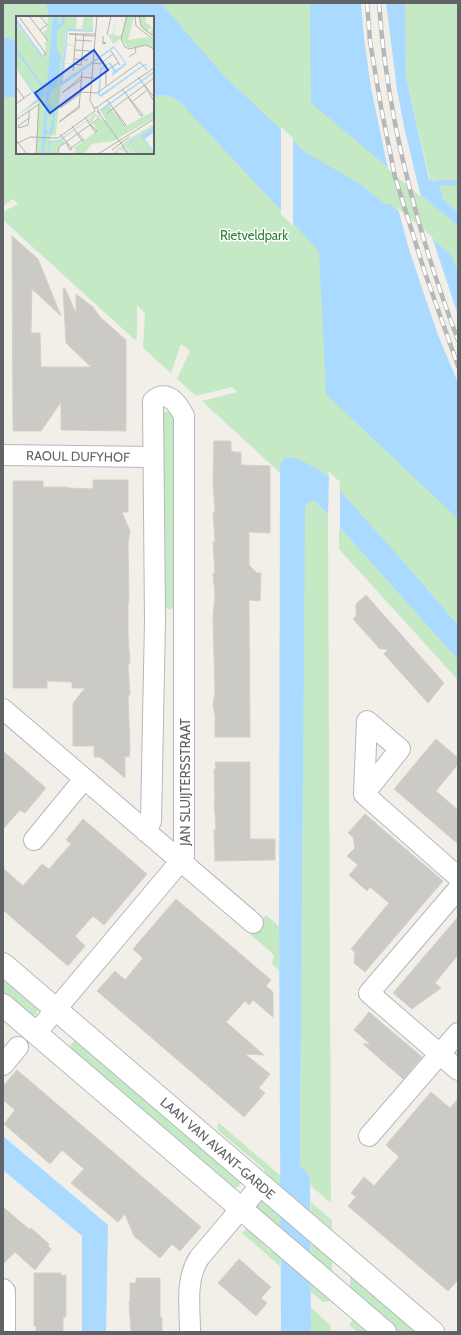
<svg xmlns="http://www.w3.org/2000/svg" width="461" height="1335" font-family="Cabin,sans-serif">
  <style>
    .green { fill: #c5e8c5; fill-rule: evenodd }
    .water { fill: #aadaff }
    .pier { fill: #f1efe8 }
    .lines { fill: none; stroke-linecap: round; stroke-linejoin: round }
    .stream { stroke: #aadaff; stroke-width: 5 }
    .building { fill: #cccac5; stroke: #d6d1c6 }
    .street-casing { stroke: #b5b8bc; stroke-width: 22 }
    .secondary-casing { stroke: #b6babf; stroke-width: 24 }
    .street { stroke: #fff; stroke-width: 20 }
    .secondary { stroke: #fff; stroke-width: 22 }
    .rail-casing { stroke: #b6b7b8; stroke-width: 4.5 }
    .rail { stroke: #fff; stroke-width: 3; stroke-dasharray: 9; stroke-linecap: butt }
    .labels { text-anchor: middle; stroke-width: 3; stroke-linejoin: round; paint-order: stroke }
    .park-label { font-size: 13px; fill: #348238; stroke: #fff }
    .street-label { font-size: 13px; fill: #5f6368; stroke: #fff }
    .inset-river { fill: none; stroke: #aadaff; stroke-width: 2 }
    .inset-road { fill: none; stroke: #b3b3b1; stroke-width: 1 }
    .view { fill: #1d4ed8; fill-opacity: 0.15; stroke: #1d4ed8; stroke-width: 2 }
    .inset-edge { fill: none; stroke: #5f6368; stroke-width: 2 }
  </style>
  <rect width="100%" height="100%" fill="#f1efe8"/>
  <path class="green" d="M3 3H329L365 147 458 226V625L409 568 339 492 340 482 328 471 330 480 280 465V473L202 401 237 392 232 387 196 396 177 379 190 351 181 344 171 373 143 348 145 313 137 306V338L135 340 3 220V212L18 204 13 199 3 206ZM17 17H153V153H17Z
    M405 3H458V212L442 198 435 181H430L406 77Z
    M171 411 176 413V607L170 609 164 608 160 419 164 412Z
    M310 501H315L328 514 331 1203 311 1186 310 1177 300 1166 304 506Z
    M339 526 458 660V680L339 549Z
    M266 915 279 926V970L272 964 274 955 250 934Z
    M3 970 39 1007 36 1014 32 1016 3 996Z
    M79 1036 242 1180 239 1186 233 1189 66 1050Z
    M219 1123 281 1176V1191L261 1176 265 1170 219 1131 217 1126Z
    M264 1199 281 1208V1234L256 1208 260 1201Z
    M311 1202 332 1220V1237L311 1217Z
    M246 1229H248L270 1251 275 1245 281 1250 280 1266 242 1233Z
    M311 1234 332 1252V1277L311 1260Z
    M350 1268 424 1332H394L350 1294Z
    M311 1276 331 1298 330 1301 323 1302 311 1292Z
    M311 1307 331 1326V1332H311Z
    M353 1320 366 1332H358L349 1325Z"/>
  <path class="water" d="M46 3H161L224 76 305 152 360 184 385 204 391 205 451 255 458 272V519L326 394 319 251 192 115C179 99 174 94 153 95V17H49Z
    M310 3H405L406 77 429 180C440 182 441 188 442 198L458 212V226L311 103Z
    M3 37 17 41V97H3Z
    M290 457C304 461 314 467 326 475L409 568 458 625V660L328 514 315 501H310L305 506 300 1165 310 1177 311 1332H281L279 921 280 465 284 458Z
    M3 1136 108 1225 106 1332H82V1236L3 1170Z"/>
  <path class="pier" d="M361 3H386L397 90 405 131 421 197 388 169 371 88 364 38Z
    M281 127 293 138V226L281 214Z
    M398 208 432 237 458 315V383L438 335 425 297 408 246Z
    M329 476 340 489V530L328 517Z"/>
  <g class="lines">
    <path class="stream" d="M437 183H458"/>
  </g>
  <path class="building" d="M12 236 38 259 61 316 32 289 31 333H40L41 367H91L66 343 63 289 65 288 76 314V294L93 307 100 317 126 340V431L61 430V402L41 431H13Z
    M214 441H231V451H233V452H241V465L270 466V533L249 532V565L257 573H261L260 601 249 600 250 737H215V715L213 705 215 693 213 617 215 596 213 573H215L213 542H215L213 512H215L213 481Z
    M93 480H128V512H122L130 531 128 543 129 603H128V634L130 664H128L130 695H128L130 749 129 757 125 756V778L100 757H94V746H73V703L85 688H72V682L47 681V688H13V481H43V487H68V488L93 489Z
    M366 595 444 683 428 703 384 654 388 649H380L353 619 356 616V604Z
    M436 739 458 758V764L436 791 458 810V844L394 789Z
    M3 751 46 788 25 813 20 810 3 829Z
    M215 762H250V839H275V860L215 861 214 830H216L214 799H215L214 769H216Z
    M365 814 443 881 365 972 354 963 355 952 351 949 389 903 370 887 367 891 349 875 358 865 347 856 355 848 353 837 348 833Z
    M83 819 147 874 104 925 93 916 75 936 85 946 68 966 3 910V868L23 886 42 864 49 869 71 844 66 840Z
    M176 899 271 980 266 986 273 992V1017L253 1000 249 1005 245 1001 226 1022 264 1055 245 1054 270 1074 259 1088 265 1093 244 1117 97 991 115 971 125 980 143 958 133 949Z
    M458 917V955L435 983 441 988 412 1009 393 993Z
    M369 1012 422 1057 403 1079 363 1044H370L354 1030Z
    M17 1070 201 1227 180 1251 172 1244 160 1258 134 1236 125 1214 118 1222 71 1183 84 1169 62 1150 50 1164 4 1124 15 1110 3 1100V1086Z
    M431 1092 450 1108 458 1099V1280L448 1291 348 1206 356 1197 351 1193 364 1177 374 1186 399 1157 386 1145Z
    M3 1207 30 1230 31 1228 49 1244 48 1246 51 1249 35 1270 15 1252 3 1264Z
    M239 1259 271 1287 261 1298 267 1303 256 1316 218 1283Z
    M34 1273H61V1276L66 1275V1317H63V1332H36V1326H34Z
    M136 1278H160V1317H162V1332H131L129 1302H130V1283H136Z"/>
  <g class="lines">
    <defs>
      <path id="street" d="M3 455 153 457
        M3 709 253 923
        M367 721 400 749 364 794Z
        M364 794 458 877
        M34 840 84 779
        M458 889 369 993 458 1070
        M36 1033 184 857V416C178 404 167 388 153 401L155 621 151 821 146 832
        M3 1065 18 1047
        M369 1136 458 1033
        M3 1289 5 1291V1332
        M190 1332C190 1307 185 1280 199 1258L261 1185"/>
      <path id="secondary" d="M3 964 433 1332
        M3 1005 385 1332"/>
    </defs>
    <use href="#street" class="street-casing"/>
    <use href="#secondary" class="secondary-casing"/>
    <use href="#street" class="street"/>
    <use href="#secondary" class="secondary"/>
    <defs>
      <path id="rail" d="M367 3 370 41 381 107 395 177 425 273 458 366
        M379 3C387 118 417 232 458 340"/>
    </defs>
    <use href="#rail" class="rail-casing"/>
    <use href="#rail" class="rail"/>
  </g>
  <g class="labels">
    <g class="park-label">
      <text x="254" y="240">Rietveldpark</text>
    </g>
    <g class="street-label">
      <text transform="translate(78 456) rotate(1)" y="5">RAOUL DUFYHOF</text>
      <text transform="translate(185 782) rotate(-90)" y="5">JAN SLUIJTERSSTRAAT</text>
      <text transform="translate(218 1148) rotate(41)" y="5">LAAN VAN AVANT-GARDE</text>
    </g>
  </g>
  <g transform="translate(16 16)">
    <rect width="138" height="138" fill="#f1efe8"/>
    <path d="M32 0H61L60 13H66L68 0H77L76 15 50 14 40 119 35 120 34 126 47 123 48 127 42 131V138L36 137 37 130 36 138H20L22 86 0 101 21 85 28 76 29 71 20 80 0 52V8L27 42 30 30 28 27 31 25 27 17 31 13ZM101 0 97 19 105 20 110 0H118L112 24 132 21 138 25V34L131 29 112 32 105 22 97 28 92 18 96 19ZM123 0H130L129 6 136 11 131 15 134 18 137 11 138 21 128 14 125 11ZM52 18 51 27 58 30 51 29 49 47 57 48H49L47 65 76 45 46 67ZM92 87 85 94 93 89 108 111 138 95V102L97 125 76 128 68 138H57L60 134 58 132 81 115 77 108 82 103 80 100 75 107 72 105 80 99 71 103 79 97 87 105 90 104 84 94ZM138 108V111L112 128 119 138H116L108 129 112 138 104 133 101 135 104 138H96L113 123ZM125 120 138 136 135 138H120L113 129Z" fill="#c5e8c5"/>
    <path d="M41 0 42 9 46 7V0H49L48 9 41 14V33L45 40 41 70 35 75 32 86 39 96 38 110 36 118H30L28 138H25L37 1ZM34 93 37 102 33 116 30 114 31 97ZM77 0V16L52 15 46 67 98 30 111 48 96 60 97 54 93 48 85 54 84 79 130 47 132 51 129 49 85 81 82 79 84 53 94 46 100 54 109 47 98 32 45 70 44 67 51 13 76 15ZM26 41 32 48 28 80 0 101 21 83 0 52 20 79 28 72 31 54 32 49ZM138 55V57L85 95V93ZM80 98 44 125 35 126 32 138 33 125 43 124ZM138 111V116L129 123 138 136V137L135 138 137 136 125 120 113 129 119 138 112 128Z" fill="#aadaff" fill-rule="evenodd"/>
    <path class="inset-river" d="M1 6 26 40M0 34 28 72"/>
    <path class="inset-road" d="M13 0 32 25M111 0 105 23 109 31 113 33 130 29 138 33M119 0 120 10 138 24M123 0 125 10 138 21M4 2 30 38 26 41M24 14 31 9 24 0M91 19 95 0M79 20 53 18H79M59 24 76 25M87 26 90 27 87 28V20M59 34 75 35M95 35 104 49M113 41 120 36 119 31M58 43 72 44M77 47 84 48 97 38M58 48 65 49 68 18M57 55 60 17M122 61 138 81M65 64 46 77 65 61 78 62M128 69 138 85M90 70V55L102 47M0 71 8 82M106 73 127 99 125 100 112 81M64 78 44 92 64 76 81 77 124 46 131 54M91 84 110 109 108 110 97 92M117 85 130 75M0 88 15 77M63 90 43 106 63 92 66 56M81 91 138 52M78 92 74 84 81 0M13 94V102L2 110 3 112 12 109 13 102M79 95 78 92 81 91 84 98M81 95 113 138M91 97 138 62M69 101 79 116 81 115 74 108M0 104 23 88 20 138M56 110 66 125 68 124 62 117M44 118 56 133 54 134 50 127M0 124 11 138M0 128 14 121 42 122 79 95M55 132 66 124M96 134 113 121M42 138 43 131 82 103M82 138 138 103"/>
    <path class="view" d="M78 34 92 54 34 97 19 77Z"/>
    <rect width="138" height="138" class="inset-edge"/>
  </g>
  <rect width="461" height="1335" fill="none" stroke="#5f6368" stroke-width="8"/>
</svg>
